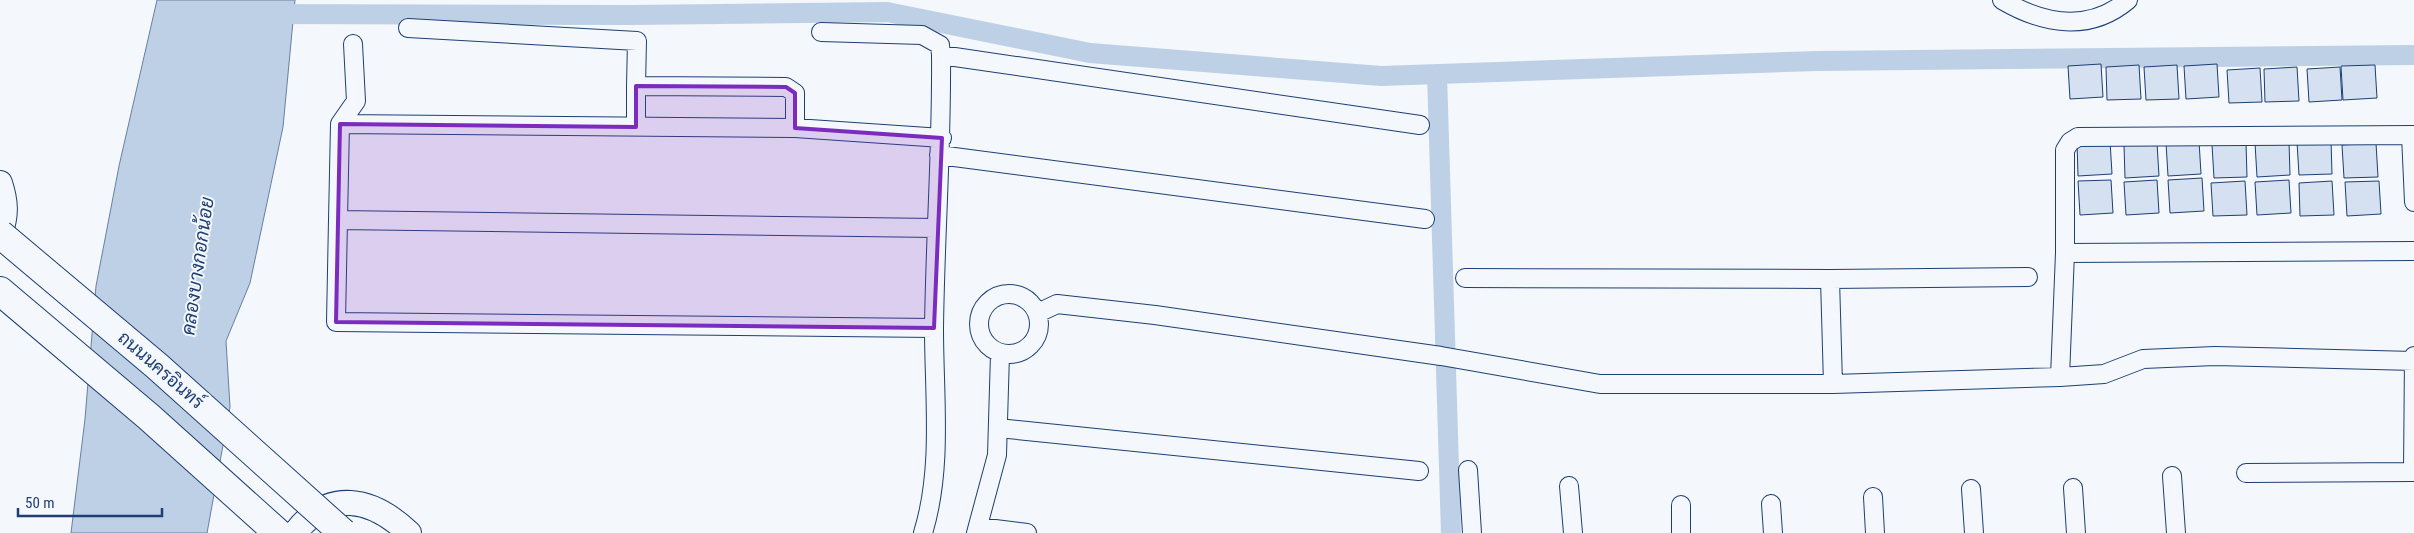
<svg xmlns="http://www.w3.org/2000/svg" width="2414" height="533" font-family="'Roboto Condensed',Sarabun,sans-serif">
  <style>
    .water { fill: #bed0e5; stroke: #687fa3 }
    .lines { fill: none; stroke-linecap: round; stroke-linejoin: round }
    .canal { stroke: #bed0e5; stroke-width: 20 }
    .building { fill: #d5e0f0; stroke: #1d3f73 }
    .street-casing { stroke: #1d3f73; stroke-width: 20 }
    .secondary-casing { stroke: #1d3f73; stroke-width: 26 }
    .primary-casing { stroke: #1d3f73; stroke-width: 30 }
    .street { stroke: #f4f7fb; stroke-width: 18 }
    .secondary { stroke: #f4f7fb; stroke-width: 24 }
    .primary { stroke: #f4f7fb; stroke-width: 28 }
    .primary-bridge-casing { stroke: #1d3f73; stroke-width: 30; stroke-linecap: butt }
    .primary-bridge { stroke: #f4f7fb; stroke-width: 28 }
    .marked { fill: #7b2cbf; fill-opacity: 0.2; stroke: #7b2cbf; stroke-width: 4; stroke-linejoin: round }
    .labels { text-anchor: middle; stroke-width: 4; stroke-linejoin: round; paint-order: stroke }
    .street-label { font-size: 18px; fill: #1d3f73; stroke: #f4f7fb }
    .water-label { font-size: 19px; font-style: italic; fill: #1d3f73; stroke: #f4f7fb }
  </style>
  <rect width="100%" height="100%" fill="#f4f7fb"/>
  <path class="water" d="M157 0H295L283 127 250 283 226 341 230 407 207 533H71L85 419 96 286 119 166Z"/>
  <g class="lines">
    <path class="canal" d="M266 14 631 15 887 12 1090 53 1381 76 1817 61 2414 55
      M1437 74 1451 533"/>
  </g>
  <path class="building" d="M2101 64 2103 97 2070 99 2068 66Z
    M2217 64 2219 97 2186 99 2184 66Z
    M2139 65 2141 99 2107 100 2106 67Z
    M2177 65 2179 99 2146 100 2144 67Z
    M2375 65 2377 98 2343 100 2341 66Z
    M2297 67 2299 101 2265 102 2264 69Z
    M2340 67 2342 100 2309 102 2307 69Z
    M2260 68 2262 102 2229 103 2227 70Z
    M2331 140 2332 174 2299 175 2297 142Z
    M2110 141 2112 174 2078 176 2077 142Z
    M2199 141 2201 174 2168 176 2166 143Z
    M2289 142 2290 175 2257 177 2255 143Z
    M2157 143 2159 176 2125 178 2124 145Z
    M2246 143 2247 177 2214 178 2212 145Z
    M2376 143 2378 177 2344 178 2342 145Z
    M2202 178 2204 211 2170 213 2168 180Z
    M2111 180 2113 213 2080 215 2078 181Z
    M2157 180 2159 213 2126 215 2124 182Z
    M2289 180 2291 213 2257 215 2255 182Z
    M2245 181 2247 215 2213 216 2211 183Z
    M2332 181 2334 215 2300 216 2299 183Z
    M2379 181 2381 214 2347 216 2345 182Z"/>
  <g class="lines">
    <defs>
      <path id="street" d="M2002 0C2043 24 2089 33 2128 0
        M408 28 637 41 636 86
        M821 32 922 35 940 45 941 55
        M340 124 356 101 353 44
        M636 127V86L786 87 795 93V128
        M2411 135 2414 202
        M939 155 1425 219
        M338 220 340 124 795 128 942 138
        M2065 253 2414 251
        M1465 278 1830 279
        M979 324a30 30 0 1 1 60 0a30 30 0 1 1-60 0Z
        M1038 313 1057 304 1155 315 1441 356 1600 384H1833L2060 377 2104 374 2143 359 2215 356 2414 361
        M934 328 336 322 338 220 936 228
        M2060 377 2065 253V150L2070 142 2078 137 2414 135
        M1833 384 1830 279 2028 277
        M998 428 1419 471
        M1468 470 1472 533
        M2413 472 2414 356
        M2246 473 2414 472
        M2172 476 2176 533
        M1569 486 1573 533
        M2073 488 2076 533
        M1971 489 1974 533
        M1873 497 1875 533
        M1771 504 1773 533
        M1681 505V533
        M979 527 1027 533
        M923 533C943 468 934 397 934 329 935 238 942 147 941 55L1420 125
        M976 533 997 455 1000 354"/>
      <path id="secondary" d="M0 183C6 201 7 215 0 234
        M295 533C329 488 372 498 409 533"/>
      <path id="primary" d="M0 291 149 417 278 533"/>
    </defs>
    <use href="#street" class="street-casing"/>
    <use href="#secondary" class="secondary-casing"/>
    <use href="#primary" class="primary-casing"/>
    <use href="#street" class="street"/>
    <use href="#secondary" class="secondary"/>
    <use href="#primary" class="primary"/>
    <defs>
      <path id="primary-bridge" d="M0 234 157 366 343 533"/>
    </defs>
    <use href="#primary-bridge" class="primary-bridge-casing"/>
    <use href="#primary-bridge" class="primary-bridge"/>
  </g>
  <path class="marked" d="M636 86 786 87 795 93V128L942 138 934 328 336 322 340 124 636 127Z"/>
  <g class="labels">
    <g class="street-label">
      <text transform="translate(161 370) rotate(41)" y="6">ถนนนครอินทร์</text>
    </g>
    <g class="water-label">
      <text transform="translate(197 266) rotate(-82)" y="7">คลองบางกอกน้อย</text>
    </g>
  </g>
  <path d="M18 508v8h144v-8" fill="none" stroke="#1d3f73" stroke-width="2.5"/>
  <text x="25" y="508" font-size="15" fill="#1d3f73" stroke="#f4f7fb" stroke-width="4" paint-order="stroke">50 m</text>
</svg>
